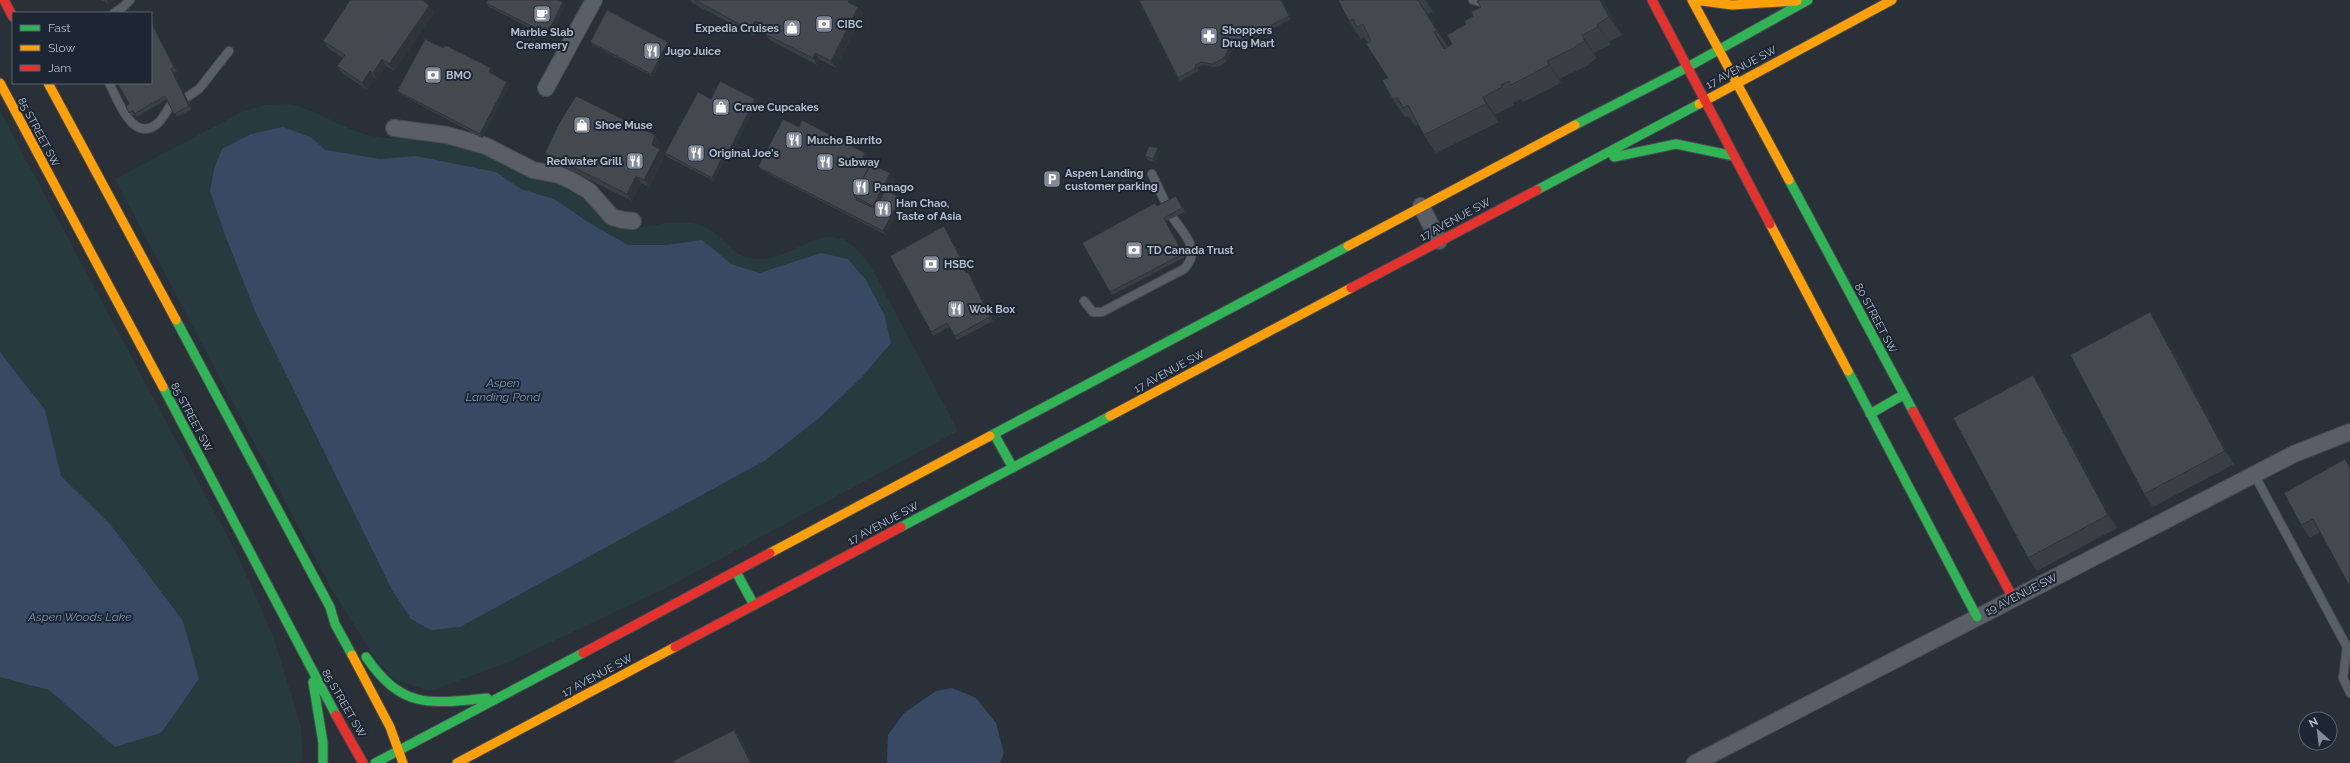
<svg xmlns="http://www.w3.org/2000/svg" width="2350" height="763" font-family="Raleway,sans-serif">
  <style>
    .green { fill: #273a3e }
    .water { fill: #384963 }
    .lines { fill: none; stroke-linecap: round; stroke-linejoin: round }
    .lane-casing { stroke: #484c53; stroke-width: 10 }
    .street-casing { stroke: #484c53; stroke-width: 18 }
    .fast-casing { stroke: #484c53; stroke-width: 11 }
    .slow-casing { stroke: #484c53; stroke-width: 11 }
    .jam-casing { stroke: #484c53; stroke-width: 11 }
    .lane { stroke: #5a5e66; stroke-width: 8 }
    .street { stroke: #5a5e66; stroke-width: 16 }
    .fast { stroke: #30b455; stroke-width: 9 }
    .slow { stroke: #ff9f0a; stroke-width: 9 }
    .jam { stroke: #e5322d; stroke-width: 9 }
    .wall { fill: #3a3f45 }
    .shaded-wall { fill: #303338 }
    .building { fill: #444950; stroke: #303338 }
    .labels { text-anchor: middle; stroke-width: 4; stroke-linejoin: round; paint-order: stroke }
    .poi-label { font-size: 11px; font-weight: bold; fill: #b4bcc9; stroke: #1d2633; text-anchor: start }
    .street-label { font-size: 11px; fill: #b4bcc9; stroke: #1d2633 }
    .water-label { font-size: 12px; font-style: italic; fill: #7c92b1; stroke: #1d2633 }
  </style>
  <rect width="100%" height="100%" fill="#2a3038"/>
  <path class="green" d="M290 104C321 111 346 132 378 137 400 141 424 135 446 141 460 145 477 148 489 155 503 162 515 173 529 177 547 181 563 181 579 192 591 200 594 216 607 222 636 237 670 214 703 226 720 232 729 251 745 257 798 273 828 193 875 274L958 431 666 588 509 662 430 691 395 680 377 661 332 590 115 179 242 112 264 105Z
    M0 111 238 556 273 636 301 726 303 761 300 763H0Z"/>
  <path class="water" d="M283 127 310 137 326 150 380 159 416 156 496 172 521 189 554 199 588 222 628 245H667L702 240 731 264 760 273 821 253 848 259 866 280 884 314 891 343 862 377 818 419 764 461 460 627 431 630 411 619 392 590 255 311 225 235 210 191 214 169 222 149 251 134Z
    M0 352 45 410 61 476 110 524 183 621 199 679 161 733 115 747 49 690 0 677Z
    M952 688 976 698 996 723 1004 753 1000 763H887L888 735 904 713 936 691Z"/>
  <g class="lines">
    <defs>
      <path id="lane" d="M1473 0 1480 2 1491 0
        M114 13 123 7 130 0
        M109 83C118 100 132 143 157 124 162 120 166 112 170 106
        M187 97 199 89 229 51
        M1152 174 1167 206
        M1084 301 1093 312H1102L1184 269C1202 250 1185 235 1173 218
        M2254 474 2347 647 2343 678 2350 693"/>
      <path id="street" d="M546 88 594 0
        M394 128 447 135 486 146 533 170 559 175 572 181 589 191 612 217 623 220 633 221
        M1421 206 1439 241
        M1695 763 2294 454 2350 432"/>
      <path id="fast" d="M1575 125 1686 68 1808 0
        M1614 157 1676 144 1734 156
        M1789 180 1913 411
        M1537 190 1699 104
        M176 320 330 607 335 624 352 655
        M1848 371 1977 617
        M163 387 336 715
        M1870 414 1903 395
        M994 434 1013 468
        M990 436 1348 246
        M901 527 1110 416
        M736 572 754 605
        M366 657C402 709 429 704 487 698
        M313 682 323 743V763
        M375 763 583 653"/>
      <path id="slow" d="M1692 0 1789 180
        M1694 0 1732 5 1797 1
        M0 83 163 387
        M48 83 176 320
        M1699 104 1892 0
        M1770 224 1848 371
        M1348 246 1575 125
        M1110 416 1351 288
        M770 553 990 436
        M352 655 390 727 403 763
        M457 763 675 647"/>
      <path id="jam" d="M4 0 13 17
        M1652 0 1770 224
        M1351 288 1537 190
        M1913 411 2013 598
        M675 647 901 527
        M583 653 770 553
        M336 715 363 763"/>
    </defs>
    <use href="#lane" class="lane-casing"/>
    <use href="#street" class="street-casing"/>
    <use href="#fast" class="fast-casing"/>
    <use href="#slow" class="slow-casing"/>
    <use href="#jam" class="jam-casing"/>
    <use href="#lane" class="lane"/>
    <use href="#street" class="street"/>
    <use href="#fast" class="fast"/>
    <use href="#slow" class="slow"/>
    <use href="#jam" class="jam"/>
  </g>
  <path class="wall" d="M101 0H113L109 5Z
    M690 0H856L857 1 854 5 858 7 863 14 836 68 820 60 817 65 770 40 765 34 766 32 759 28 755 36 692 3Z
    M1139 0H1282L1291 19 1233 50 1227 61 1220 66 1214 67 1203 65 1197 68 1199 71 1180 81 1178 78Z
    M1338 0H1427L1433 12 1428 14 1448 47 1603 0 1622 35 1609 42 1611 44 1594 53 1597 58 1588 64 1589 65 1559 79 1561 83 1523 102 1521 99 1513 103 1514 105 1495 115 1499 122 1436 153 1424 135 1418 124 1415 126 1408 116 1405 117 1393 100 1388 78 1368 43 1364 37 1361 39 1349 21Z
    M563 2 565 6 549 38 489 7 486 3Z
    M428 5 434 13 394 71 386 66 377 80 375 78 367 90 342 73 337 66 343 58 328 48 323 41Z
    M151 21 177 71 174 73 192 109 177 117 167 99 137 117 135 114 132 116 126 107 151 83Z
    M590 42H668L670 45 653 77 593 45Z
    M443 48 491 68 493 72 492 74 510 85 482 138 400 94 397 91Z
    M711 99 758 103 731 154 728 153 714 181 667 157 665 153Z
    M799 127 865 153 867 157 865 163 890 173 895 180 889 192 903 202 886 235 761 170 758 167Z
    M655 135 660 142 658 148 660 149 665 155 649 187 641 183 632 201 550 160 545 153Z
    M1160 151 1156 163 1148 160 1145 156Z
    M1176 196 1185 212 1166 221 1185 257 1112 295 1110 292 1155 203 1157 206Z
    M947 230 965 264 963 265 967 273 971 276 993 321 957 340 949 327 933 336 931 332Z
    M2150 312 2159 325 2234 464 2153 507 2144 494Z
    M2033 375 2042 388 2117 528 2037 571 2028 558Z
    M2345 459 2320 532 2310 538 2301 525Z"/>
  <path class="shaded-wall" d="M108 0H113L109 5 107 2Z
    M423 0H432L427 6Z
    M849 0H856L857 1 853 9 848 2Z
    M1281 0H1282L1291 19 1289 16Z
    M1418 0 1428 14 1449 48 1437 31Z
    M1425 0H1427L1433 12Z
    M1600 0H1603L1622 35 1609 17Z
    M563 2 565 6 549 38 547 34Z
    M429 6 434 13 394 71 389 64Z
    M858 7 863 14 836 68 831 61Z
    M151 21 177 71 174 67 151 22Z
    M755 21 759 28 755 36 750 30Z
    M1597 24 1609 42 1611 44 1598 27Z
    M1434 32 1447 50 1444 49Z
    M1582 35 1594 53 1597 58 1585 41Z
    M668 42 670 45 653 77 651 74Z
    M1230 46 1233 50 1227 61 1224 58Z
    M815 53 820 60 817 65 813 58Z
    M382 59 386 66 377 80 373 73Z
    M1547 61 1559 79 1561 83 1549 65Z
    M491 68 493 72 492 76 489 72Z
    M171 69 174 73 192 109 189 106Z
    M370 71 375 78 367 90 362 83Z
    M507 82 510 85 482 138 480 134Z
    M1483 97 1495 115 1499 122 1486 104Z
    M755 99 758 103 731 154 729 151Z
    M655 135 660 142 657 151 652 145Z
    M1158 148 1160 151 1156 163 1153 159Z
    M660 149 665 155 649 187 644 180Z
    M726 150 728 153 714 181 712 178Z
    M865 153 867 157 864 165 861 161Z
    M890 173 895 180 878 213 873 206Z
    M636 176 641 183 632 201 627 194Z
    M901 198 903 202 886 235 883 231Z
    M1164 218 1166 221 1185 257 1183 254Z
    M944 226 947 230 965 264 962 261Z
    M968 272 971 276 993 321 990 317Z
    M2150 312 2159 325 2234 464 2225 451Z
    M2033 375 2042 388 2117 528 2108 515Z
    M734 730 743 742 753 763H751Z"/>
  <path class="building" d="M350 0H423L429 6 389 64 382 59 373 73 370 71 362 83 337 66 345 55 323 41Z
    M488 0H558L563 2 547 34 486 3Z
    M695 0H849L848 2 858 7 831 61 815 53 813 58 765 34 768 28 755 21 750 30Z
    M1139 0H1281L1289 16 1230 46 1224 58 1217 62 1212 64 1201 62 1195 65 1196 68 1178 78Z
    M1338 0H1418L1437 31 1434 32 1444 49 1452 44 1447 35 1466 24 1464 21 1473 16 1471 12 1481 7 1477 1 1480 0H1600L1609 17 1597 24 1598 27 1582 35 1585 41 1575 46 1576 47 1547 61 1549 65 1511 85 1509 81 1501 85 1502 87 1483 97 1486 104 1424 135 1408 105 1403 108 1397 97 1393 100 1382 80 1388 78 1366 44 1371 41 1363 24 1357 27 1353 19 1349 21Z
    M607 10 668 42 651 74 590 42Z
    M151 22 174 67 171 69 189 106 174 114 165 96 134 114 133 110 129 113 126 107 129 103 117 83H151Z
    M425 39 443 48 445 45 491 68 489 72 507 82 480 134 397 91Z
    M720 81 755 99 729 151 726 150 712 178 665 153 698 92 711 99Z
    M576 96 655 135 652 145 660 149 644 180 636 176 627 194 545 153 558 125Z
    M783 119 799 127 802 120 865 153 861 161 870 165 854 196 857 198 856 200 876 209 885 190 901 198 883 231 758 167Z
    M1149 146 1158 148 1153 159 1145 156Z
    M871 164 890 173 873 206 854 196Z
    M1176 196 1182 208 1164 218 1183 254 1110 292 1082 243 1155 203 1157 206Z
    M944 226 962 261 960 262 966 273 968 272 990 317 955 336 947 323 931 332 890 256Z
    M2150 312 2225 451 2144 494 2070 355Z
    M2033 375 2108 515 2028 558 1953 418Z
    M2345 459 2350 468V587L2313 519 2301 525 2284 493Z
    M734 730 751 763H674L673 761Z"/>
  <defs>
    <symbol id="cafe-square" viewBox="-11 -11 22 22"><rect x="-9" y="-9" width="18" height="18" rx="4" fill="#848b96" stroke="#1d2633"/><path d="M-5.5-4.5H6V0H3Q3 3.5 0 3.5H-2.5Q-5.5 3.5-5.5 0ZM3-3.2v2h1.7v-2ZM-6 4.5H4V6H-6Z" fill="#fff"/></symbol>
    <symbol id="bank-square" viewBox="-11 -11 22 22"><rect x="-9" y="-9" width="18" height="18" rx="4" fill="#848b96" stroke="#1d2633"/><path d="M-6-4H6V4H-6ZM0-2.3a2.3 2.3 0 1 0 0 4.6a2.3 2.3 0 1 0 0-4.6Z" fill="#fff"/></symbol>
    <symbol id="shop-square" viewBox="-11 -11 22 22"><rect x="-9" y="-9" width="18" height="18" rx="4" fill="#848b96" stroke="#1d2633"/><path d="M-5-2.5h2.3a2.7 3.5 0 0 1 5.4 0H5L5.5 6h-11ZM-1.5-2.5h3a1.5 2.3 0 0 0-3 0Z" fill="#fff"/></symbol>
    <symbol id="pharmacy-square" viewBox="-11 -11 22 22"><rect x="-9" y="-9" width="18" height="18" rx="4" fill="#848b96" stroke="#1d2633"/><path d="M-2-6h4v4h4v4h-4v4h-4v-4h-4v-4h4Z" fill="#fff"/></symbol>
    <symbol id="restaurant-square" viewBox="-11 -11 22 22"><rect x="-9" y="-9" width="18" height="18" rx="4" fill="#848b96" stroke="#1d2633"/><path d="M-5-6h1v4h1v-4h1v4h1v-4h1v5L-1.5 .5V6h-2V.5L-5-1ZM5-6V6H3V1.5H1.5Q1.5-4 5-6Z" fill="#fff"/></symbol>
    <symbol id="parking-square" viewBox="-11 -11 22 22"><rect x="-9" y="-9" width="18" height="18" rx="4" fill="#848b96" stroke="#1d2633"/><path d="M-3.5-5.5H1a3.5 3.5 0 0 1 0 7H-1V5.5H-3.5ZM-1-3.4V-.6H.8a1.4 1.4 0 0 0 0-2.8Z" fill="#fff"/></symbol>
  </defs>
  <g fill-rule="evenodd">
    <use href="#cafe-square" x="532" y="4" width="20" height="20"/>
    <use href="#bank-square" x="814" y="14" width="20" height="20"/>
    <use href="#shop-square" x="782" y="18" width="20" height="20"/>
    <use href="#pharmacy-square" x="1199" y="26" width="20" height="20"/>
    <use href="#restaurant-square" x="642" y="41" width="20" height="20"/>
    <use href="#bank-square" x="423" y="65" width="20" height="20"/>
    <use href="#shop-square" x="711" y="97" width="20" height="20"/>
    <use href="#shop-square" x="572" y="115" width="20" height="20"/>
    <use href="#restaurant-square" x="784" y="130" width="20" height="20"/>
    <use href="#restaurant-square" x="686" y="143" width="20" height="20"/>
    <use href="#restaurant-square" x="625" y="151" width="20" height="20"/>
    <use href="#restaurant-square" x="815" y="152" width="20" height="20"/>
    <use href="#parking-square" x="1042" y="169" width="20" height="20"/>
    <use href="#restaurant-square" x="851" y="177" width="20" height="20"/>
    <use href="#restaurant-square" x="873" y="199" width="20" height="20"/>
    <use href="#bank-square" x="1124" y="240" width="20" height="20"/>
    <use href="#bank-square" x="921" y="254" width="20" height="20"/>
    <use href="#restaurant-square" x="946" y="299" width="20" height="20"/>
  </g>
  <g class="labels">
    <g class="poi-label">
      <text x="837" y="28">CIBC</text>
      <text x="779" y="32" text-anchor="end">Expedia Cruises</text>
      <text x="1222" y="34">Shoppers<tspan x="1222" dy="13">Drug Mart</tspan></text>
      <text x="542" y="36" text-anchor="middle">Marble Slab<tspan x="542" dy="13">Creamery</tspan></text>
      <text x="665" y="55">Jugo Juice</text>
      <text x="446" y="79">BMO</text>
      <text x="734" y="111">Crave Cupcakes</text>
      <text x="595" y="129">Shoe Muse</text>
      <text x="807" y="144">Mucho Burrito</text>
      <text x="709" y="157">Original Joe's</text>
      <text x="622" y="165" text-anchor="end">Redwater Grill</text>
      <text x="838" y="166">Subway</text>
      <text x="1065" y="177">Aspen Landing<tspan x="1065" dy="13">customer parking</tspan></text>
      <text x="874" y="191">Panago</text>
      <text x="896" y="207">Han Chao,<tspan x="896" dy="13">Taste of Asia</tspan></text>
      <text x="1147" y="254">TD Canada Trust</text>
      <text x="944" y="268">HSBC</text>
      <text x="969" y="313">Wok Box</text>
    </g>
    <g class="street-label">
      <text transform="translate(1741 67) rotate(-28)" y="4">17 AVENUE SW</text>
      <text transform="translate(39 132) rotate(62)" y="4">85 STREET SW</text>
      <text transform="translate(1455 219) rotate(-28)" y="4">17 AVENUE SW</text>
      <text transform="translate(1876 318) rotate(62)" y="4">80 STREET SW</text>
      <text transform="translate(1169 371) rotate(-28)" y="4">17 AVENUE SW</text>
      <text transform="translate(192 417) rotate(62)" y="4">85 STREET SW</text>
      <text transform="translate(883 523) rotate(-28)" y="4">17 AVENUE SW</text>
      <text transform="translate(2021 594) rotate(-27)" y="4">19 AVENUE SW</text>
      <text transform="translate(597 675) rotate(-28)" y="4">17 AVENUE SW</text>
      <text transform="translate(344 703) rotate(60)" y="4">85 STREET SW</text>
    </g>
    <g class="water-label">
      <text x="503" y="387">Aspen<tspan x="503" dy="14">Landing Pond</tspan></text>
      <text x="80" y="621">Aspen Woods Lake</text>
    </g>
  </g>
  <rect x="12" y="12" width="140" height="72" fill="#1d2633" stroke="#59626f"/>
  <rect x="20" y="25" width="20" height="6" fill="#30b455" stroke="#59626f"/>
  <text x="48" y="32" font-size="12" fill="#b4bcc9">Fast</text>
  <rect x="20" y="45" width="20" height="6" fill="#ff9f0a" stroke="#59626f"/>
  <text x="48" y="52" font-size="12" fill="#b4bcc9">Slow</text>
  <rect x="20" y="65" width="20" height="6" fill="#e5322d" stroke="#59626f"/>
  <text x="48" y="72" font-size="12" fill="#b4bcc9">Jam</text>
  <g transform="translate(2318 731) rotate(332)"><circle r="19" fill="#1d2633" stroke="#59626f"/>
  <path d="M0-3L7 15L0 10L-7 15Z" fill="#848b96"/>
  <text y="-6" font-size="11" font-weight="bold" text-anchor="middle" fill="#b4bcc9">N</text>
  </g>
</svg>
